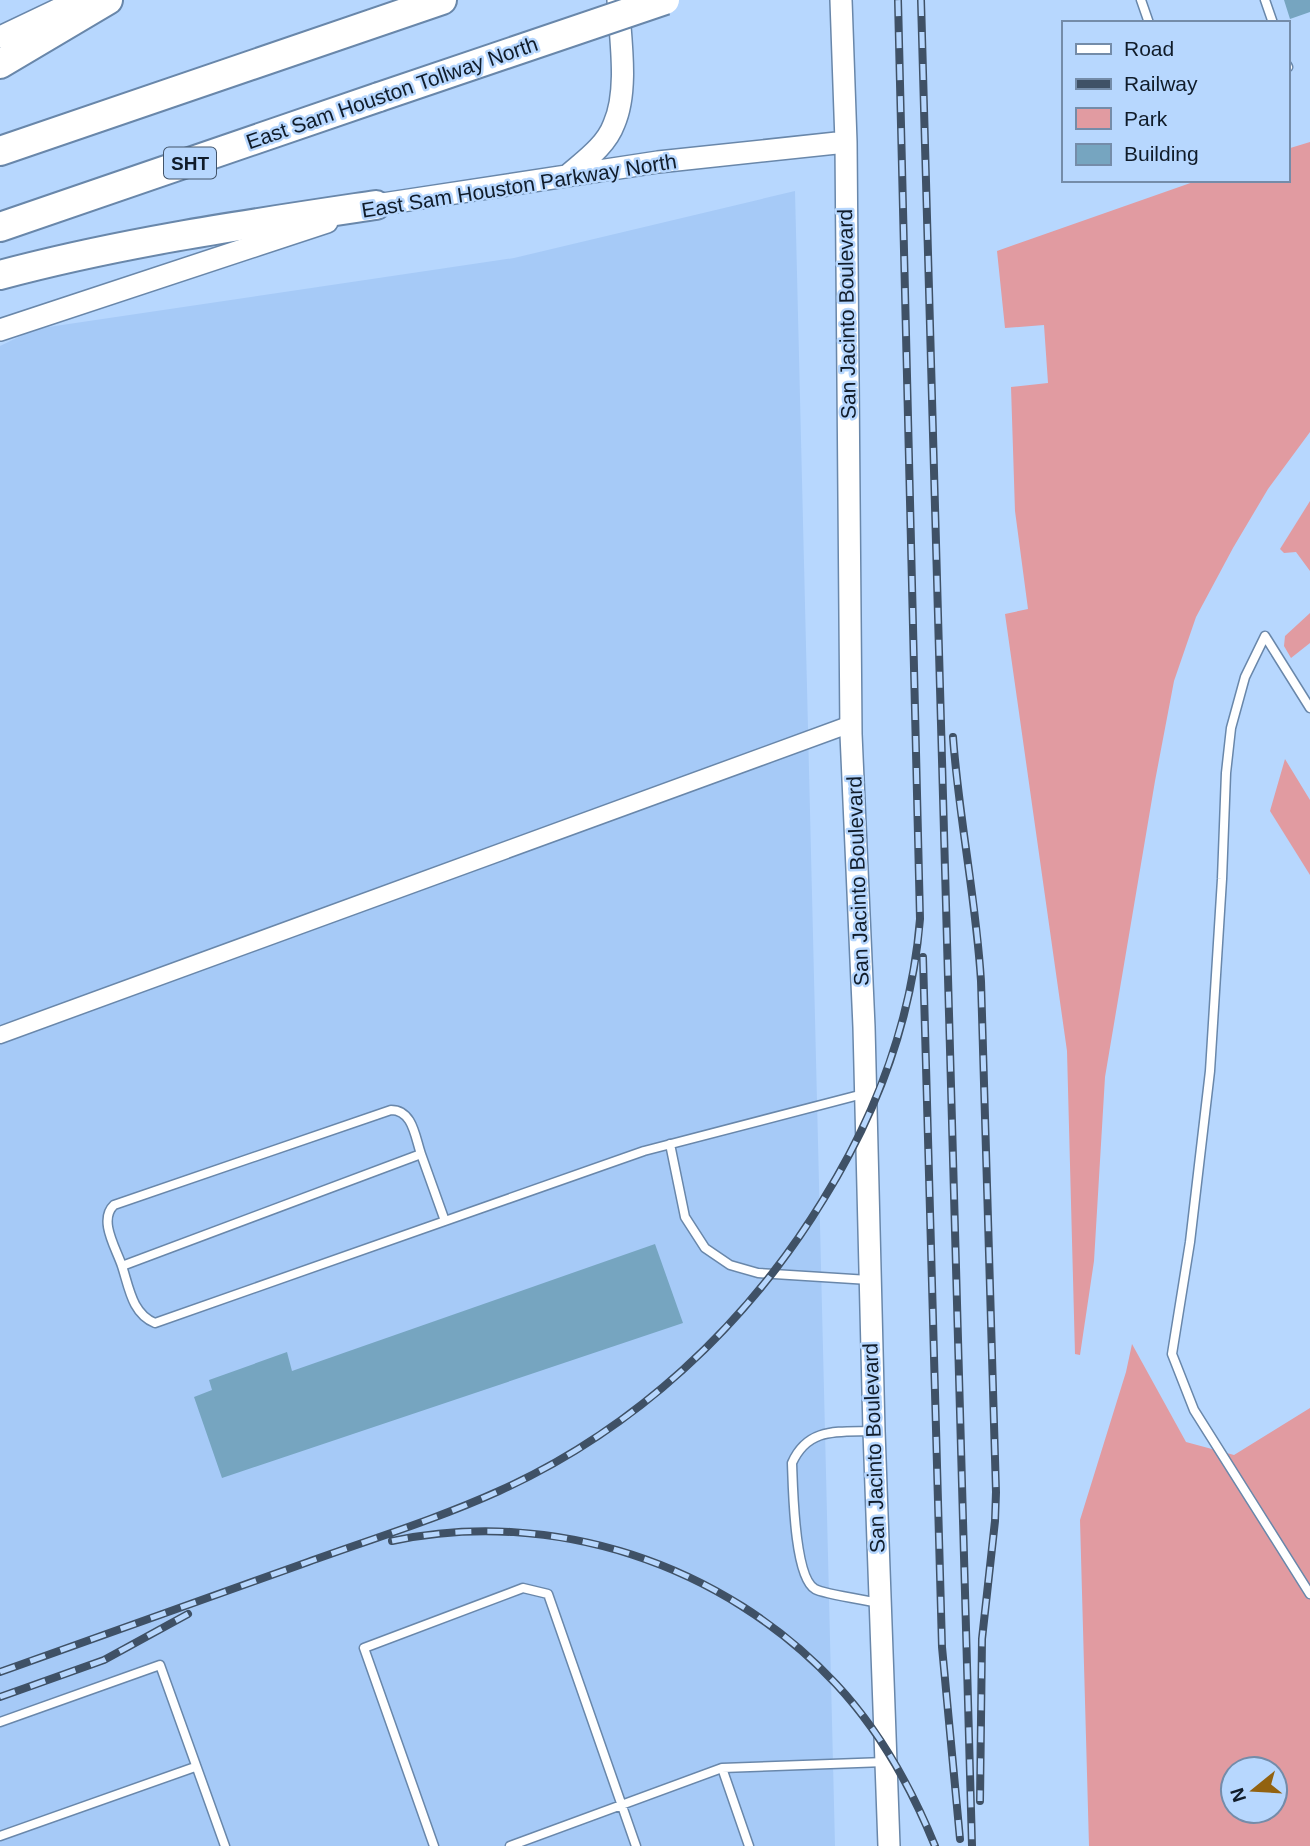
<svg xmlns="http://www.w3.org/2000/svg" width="1310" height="1846" font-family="Helvetica,sans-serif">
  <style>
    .built { fill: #a6caf7 }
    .green { fill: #e19ba1; fill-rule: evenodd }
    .building { fill: #76a5c0 }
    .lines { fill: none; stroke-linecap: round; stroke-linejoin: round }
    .service-casing { stroke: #6987aa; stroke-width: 11 }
    .minor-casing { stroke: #6987aa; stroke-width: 19 }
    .secondary-casing { stroke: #6987aa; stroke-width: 24 }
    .motorway-casing { stroke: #6987aa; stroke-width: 32 }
    .service { stroke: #fff; stroke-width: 8 }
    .minor { stroke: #fff; stroke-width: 16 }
    .secondary { stroke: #fff; stroke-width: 21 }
    .motorway { stroke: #fff; stroke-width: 28 }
    .rail-casing { stroke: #3f5166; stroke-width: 8 }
    .rail { stroke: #b7d7fe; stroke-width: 5; stroke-dasharray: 16; stroke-linecap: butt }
    .motorway-bridge-casing { stroke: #6987aa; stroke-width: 32; stroke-linecap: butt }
    .motorway-bridge { stroke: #fff; stroke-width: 28 }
    .labels { text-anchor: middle; stroke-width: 5; stroke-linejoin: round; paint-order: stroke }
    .shield { fill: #b7d7fe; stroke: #42546a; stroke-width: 2 }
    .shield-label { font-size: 19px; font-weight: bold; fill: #101c2a }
    .street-label { font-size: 21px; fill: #101c2a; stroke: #b7d7fe }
  </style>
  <rect width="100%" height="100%" fill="#b7d7fe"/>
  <path class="built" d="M795 191 835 1846H0V346L35 329 514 258Z"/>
  <path class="green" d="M1310 142V432L1268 489 1233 548 1196 617 1174 681 1155 781 1105 1077 1094 1261 1080 1355 1075 1354 1067 1051 1005 614 1028 609 1015 511 1011 387 1048 383 1044 325 1005 328 997 251 1199 180H1287V149Z
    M1310 501V571L1296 552 1284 553 1280 549Z
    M1310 613V643L1291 658 1284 646 1285 636Z
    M1285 759 1310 800V875L1270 811Z
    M1132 1344 1186 1442 1234 1455 1310 1408V1846H1089L1080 1520 1126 1372ZM1233 1769H1275V1811H1233Z"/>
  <path class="building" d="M1284 0H1310V12L1290 19Z
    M655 1244 683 1323 222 1478 194 1397 212 1390 209 1380 287 1352 292 1371Z"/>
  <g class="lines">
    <defs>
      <path id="service" d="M1141 0 1149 23
        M1265 0 1273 23
        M1287 65 1288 67
        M1310 708 1265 636 1245 677 1231 728 1226 773 1222 879 1210 1071 1190 1242 1172 1354 1194 1410 1310 1594
        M670 1144 685 1217 705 1248 730 1265 758 1273 869 1280
        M445 1221 421 1154 122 1266C129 1287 132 1314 155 1323L644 1151 863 1094
        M122 1266C116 1248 98 1220 114 1205L391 1110C413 1110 415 1137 421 1154
        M872 1431C838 1432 808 1427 792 1463 793 1488 794 1577 815 1589 823 1594 866 1600 879 1603
        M0 1722 160 1665 225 1846
        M722 1768 749 1846
        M0 1836 195 1767
        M434 1846 364 1648 523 1588 548 1594 636 1846
        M510 1846 722 1768 885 1762"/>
      <path id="minor" d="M0 1035 851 724"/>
      <path id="secondary" d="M841 0 846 142 851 734 864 1027 874 1431 889 1846
        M0 37 78 0
        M567 176C584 161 606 146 614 124 629 90 620 37 618 0
        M364 209 376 205 658 162 846 142
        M0 330 327 222"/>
      <path id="motorway" d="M0 64 108 0
        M0 151 442 0
        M0 227 379 97
        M0 275C123 242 249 224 376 205"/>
    </defs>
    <use href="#service" class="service-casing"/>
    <use href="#minor" class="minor-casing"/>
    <use href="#secondary" class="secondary-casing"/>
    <use href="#motorway" class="motorway-casing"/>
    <use href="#service" class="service"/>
    <use href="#minor" class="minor"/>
    <use href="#secondary" class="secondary"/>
    <use href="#motorway" class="motorway"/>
    <defs>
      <path id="rail" d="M921 0 972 1846
        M953 737C959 819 976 899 981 981L996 1492 995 1521 982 1639 980 1801
        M923 957 942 1647 960 1839
        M392 1541C553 1507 724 1564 836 1684 880 1731 911 1787 935 1846
        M0 1672C103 1635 205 1599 308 1562 372 1539 437 1519 499 1491 634 1430 746 1326 823 1200 876 1115 912 1019 920 919L898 0
        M0 1697 104 1660 188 1614"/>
    </defs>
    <use href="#rail" class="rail-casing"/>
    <use href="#rail" class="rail"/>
    <defs>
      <path id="motorway-bridge" d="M379 97 665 0"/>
    </defs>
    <use href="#motorway-bridge" class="motorway-bridge-casing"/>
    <use href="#motorway-bridge" class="motorway-bridge"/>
  </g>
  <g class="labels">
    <rect class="shield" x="164" y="147.5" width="52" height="31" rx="5"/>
    <g class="shield-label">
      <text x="190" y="170">SHT</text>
    </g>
    <g class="street-label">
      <text transform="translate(392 93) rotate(-19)" y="7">East Sam Houston Tollway North</text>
      <text transform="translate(519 186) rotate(-9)" y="7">East Sam Houston Parkway North</text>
      <text transform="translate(847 314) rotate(-91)" y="7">San Jacinto Boulevard</text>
      <text transform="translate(858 881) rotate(-92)" y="7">San Jacinto Boulevard</text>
      <text transform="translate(874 1448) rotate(-92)" y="7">San Jacinto Boulevard</text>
    </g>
  </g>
  <rect x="1062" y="21" width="228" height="161" fill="#b7d7fe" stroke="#748ca9" stroke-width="2"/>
  <rect x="1076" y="44" width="35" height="10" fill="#ffffff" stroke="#748ca9" stroke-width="2"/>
  <text x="1124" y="56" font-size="21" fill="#101c2a">Road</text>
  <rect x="1076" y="79" width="35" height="10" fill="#3f5166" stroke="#748ca9" stroke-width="2"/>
  <text x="1124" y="91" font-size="21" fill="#101c2a">Railway</text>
  <rect x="1076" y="108" width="35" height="21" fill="#e19ba1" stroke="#748ca9" stroke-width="2"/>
  <text x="1124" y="126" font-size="21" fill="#101c2a">Park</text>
  <rect x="1076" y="144" width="35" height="21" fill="#76a5c0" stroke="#748ca9" stroke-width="2"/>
  <text x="1124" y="161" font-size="21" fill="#101c2a">Building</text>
  <g transform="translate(1254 1790) rotate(252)"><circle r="33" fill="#b7d7fe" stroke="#748ca9" stroke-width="2"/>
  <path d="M0-5L12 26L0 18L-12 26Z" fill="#926210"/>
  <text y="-10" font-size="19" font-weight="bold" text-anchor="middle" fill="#101c2a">N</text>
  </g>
</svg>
